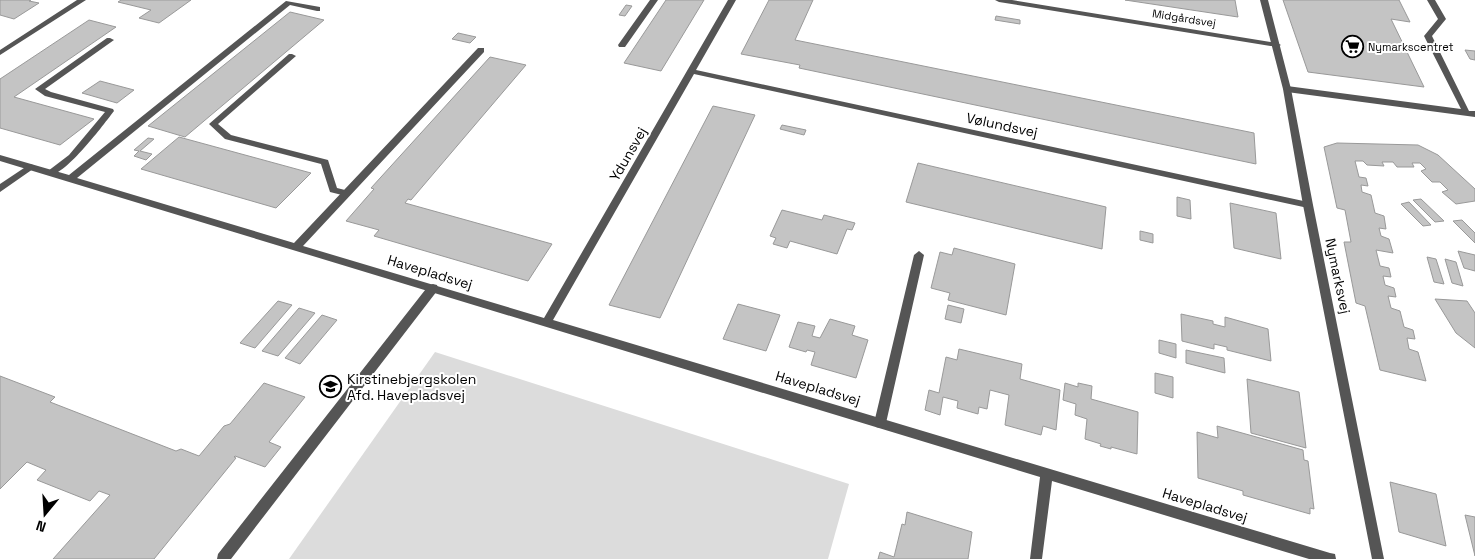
<svg xmlns="http://www.w3.org/2000/svg" width="1475" height="559" font-family="'Space Grotesk',sans-serif">
  <style>
    .green { fill: #dcdcdc }
    .building { fill: #c4c4c4; stroke: #999 }
    .lines { fill: none; stroke-linecap: round; stroke-linejoin: round }
    .service { fill: #555; fill-rule: evenodd }
    .minor { fill: #555; fill-rule: evenodd }
    .tertiary { fill: #555; fill-rule: evenodd }
    .labels { text-anchor: middle; stroke-width: 4; stroke-linejoin: round; paint-order: stroke }
    .far-street-label { font-size: 11px; fill: #000; stroke: #fff }
    .far-poi-label { font-size: 11px; fill: #000; stroke: #fff; text-anchor: start }
    .street-label { font-size: 14px; fill: #000; stroke: #fff }
    .poi-label { font-size: 14px; fill: #000; stroke: #fff; text-anchor: start }
  </style>
  <rect width="100%" height="100%" fill="#fff"/>
  <path class="green" d="M435 352 849 484 828 559H289Z"/>
  <path class="building" d="M0 0H31L29 1 39 3 14 19 0 15Z
    M121 0H191L159 23 139 18 151 10 118 2Z
    M666 0H704L661 71 624 63Z
    M769 0H813L795 40 1254 133 1256 164 799 68 800 65 741 54Z
    M1125 0H1235L1238 17Z
    M1283 0H1399L1410 22 1391 19 1424 87 1308 72Z
    M626 5 632 6 625 16 619 15Z
    M290 12 324 20 185 137 148 126Z
    M996 16 1020 20V24L995 20Z
    M89 20 116 27 14 97 94 119 60 145 0 128V79Z
    M458 33 476 37 470 43 452 39Z
    M1465 50 1475 51V60L1470 59Z
    M490 57 526 65 411 200 408 199 405 203 552 244 528 281 374 236 379 230 346 221 374 189 371 188Z
    M100 81 134 90 117 103 82 93Z
    M713 106 755 115 660 318 609 305Z
    M782 125 806 130 804 135 780 129Z
    M179 137 311 173 276 208 141 169Z
    M148 138 154 139 140 151 152 154 146 160 134 156 139 151 134 150Z
    M1337 143 1418 145 1438 155 1475 189V201L1456 204 1442 192 1448 190 1440 182H1432L1421 171 1426 169 1420 163H1412L1414 167H1397L1393 162H1382L1384 166 1367 165 1363 161H1355L1359 177 1366 178 1368 186 1361 185 1362 192 1371 195 1375 213 1384 216 1386 229 1379 228 1381 236 1389 239 1393 253 1376 250 1380 266 1389 268 1391 277 1383 276 1385 285 1394 288 1396 297 1388 296 1391 308 1400 311 1404 327 1413 330 1415 339 1407 338 1409 349 1418 352 1426 381 1380 370 1365 306 1356 303 1344 242H1351L1345 210 1337 208 1324 147Z
    M918 163 1106 207 1102 249 906 202Z
    M1177 197 1190 200 1191 219 1177 216Z
    M1421 199 1444 221 1435 222 1413 200Z
    M1409 202 1431 225 1423 226 1401 204Z
    M1230 203 1276 213 1281 259 1234 248Z
    M782 210 822 220 824 215 855 223 852 230 847 229 837 254 790 241 787 248 773 244 776 238 770 236Z
    M1462 220 1475 233V243L1453 221Z
    M1140 231 1153 234V243L1140 240Z
    M954 248 1015 264 1006 315 948 300 950 293 931 288 940 252 952 255Z
    M1458 251 1475 255V271L1464 268Z
    M1427 257 1436 259 1444 284 1434 282Z
    M1445 259 1456 262 1463 286 1452 283Z
    M1435 299 1467 301 1475 313V348L1456 333Z
    M278 301 292 305 255 348 240 343Z
    M738 304 780 315 766 351 723 339Z
    M948 305 964 309 961 323 945 319Z
    M299 308 315 313 278 356 262 351Z
    M1181 314 1213 321V324L1225 327V317L1268 329 1271 361 1227 350V347L1214 344V349L1182 341Z
    M322 315 337 320 300 364 285 358Z
    M830 319 855 326 852 335 868 340 856 378 811 365 815 352 807 350 806 352 789 347 798 322 815 326 812 336 820 338Z
    M1159 340 1176 344V358L1159 353Z
    M959 349 1022 364 1020 379 1060 390 1056 430 1043 426 1041 435 1005 425 1009 395 990 390 987 409 979 407 978 414 957 408 958 401 943 397 940 415 925 410 929 390 939 393 946 357 957 360Z
    M1186 350 1224 358 1225 373 1186 363Z
    M1155 373 1173 377V398L1155 393Z
    M0 376 55 397 50 402 176 451 181 449 199 456 224 426 230 424 264 383 305 397 269 442 281 447 265 467 235 456 234 457 236 458 154 559H53L110 495 99 491 90 501 37 480 46 470 27 462 0 489Z
    M1247 379 1299 392 1306 448 1251 433Z
    M1065 383 1078 387V383L1092 386 1091 399 1138 412 1137 454 1111 447V449L1100 446 1101 444 1085 439 1087 419 1075 415 1076 404 1063 400Z
    M1217 426 1303 450 1304 460 1308 461 1314 509 1310 508V514L1243 495V491L1198 478 1197 432 1218 438Z
    M1390 482 1436 494 1446 546 1399 532Z
    M907 512 972 532 968 559H878L880 552 894 557 902 524 905 525Z
    M1465 515 1475 517V556Z"/>
  <g class="lines">
    <path class="service" d="M650 0H658L625 47H619L618 45Z
      M1427 0H1435L1446 19 1432 36 1469 111H1475V117L1287 92 1283 89 1287 86 1461 109 1424 36 1438 19Z
      M107 38H110L114 40 45 89 51 92 113 109 114 111C104 124 64 178 48 175L47 173 48 171 69 155 105 112 45 96 35 89Z
      M289 54H292L296 56 218 124 231 135 328 160 337 188 349 191 351 193 349 195 346 196 330 192 321 164 225 139 209 124Z
      M30 164 33 165 34 167 33 169 0 192V184Z
      M919 251 924 255 886 423 884 427 880 428 876 427 874 423 914 255Z
      M433 284 437 285 438 288 437 291 231 559H217L218 554 429 285Z"/>
    <path class="minor" d="M728 0H736L696 70 1308 202 1313 205 1308 208 694 74 553 320 1330 553 1335 554 1336 559H1309L1052 481 1042 559H1030L1040 477 0 161V155L69 175 286 1 320 7V11H317L290 5 77 178 294 243 478 48H484V52L303 246 544 318Z
      M995 0H1012L1277 43 1281 45 1277 47 999 2Z"/>
    <path class="tertiary" d="M77 0H86L0 55V50Z
      M1260 0H1268L1291 89 1313 205 1384 559H1372L1303 205 1283 89Z"/>
  </g>
  <defs>
    <symbol id="supermarket-ring" viewBox="-11 -11 22 22"><circle r="9.5" fill="#fff" stroke="#000" stroke-width="1.5"/><path d="M-6-5.5h2.5l.6 2H6L4.5 2H-2.5L-4.4-4H-6ZM-1.5 3.2a1.3 1.3 0 1 0 .1 0ZM3 3.2a1.3 1.3 0 1 0 .1 0Z" fill="#000"/></symbol>
    <symbol id="school-ring" viewBox="-11 -11 22 22"><circle r="9.5" fill="#fff" stroke="#000" stroke-width="1.5"/><path d="M0-5L7-2L0 1L-7-2ZM-4 1L0 2.5L4 1V4Q0 6-4 4Z" fill="#000"/></symbol>
  </defs>
  <g fill-rule="evenodd">
    <use href="#supermarket-ring" x="1340" y="34" width="25" height="25"/>
    <use href="#school-ring" x="318" y="374" width="25" height="25"/>
  </g>
  <g class="labels">
    <g class="far-street-label">
      <text transform="translate(1184 18) rotate(9)" y="4">Midgårdsvej</text>
    </g>
    <g class="far-poi-label">
      <text x="1368" y="51">Nymarkscentret</text>
    </g>
    <g class="street-label">
      <text transform="translate(1002 125) rotate(12)" y="5">Vølundsvej</text>
      <text transform="translate(628 154) rotate(-60)" y="5">Ydunsvej</text>
      <text transform="translate(430 272) rotate(17)" y="5">Havepladsvej</text>
      <text transform="translate(1338 276) rotate(78)" y="5">Nymarksvej</text>
      <text transform="translate(818 388) rotate(17)" y="5">Havepladsvej</text>
      <text transform="translate(1205 505) rotate(17)" y="5">Havepladsvej</text>
    </g>
    <g class="poi-label">
      <text x="347" y="384">Kirstinebjergskolen<tspan x="347" dy="16">Afd. Havepladsvej</tspan></text>
    </g>
  </g>
  <g transform="translate(45 514) rotate(198)" stroke="#ffffff" stroke-width="4" paint-order="stroke">
  <path d="M0-4L9 19L0 12L-9 19Z" fill="#000000"/>
  <text y="-8" font-size="14" font-weight="bold" text-anchor="middle" fill="#000000">N</text>
  </g>
</svg>
